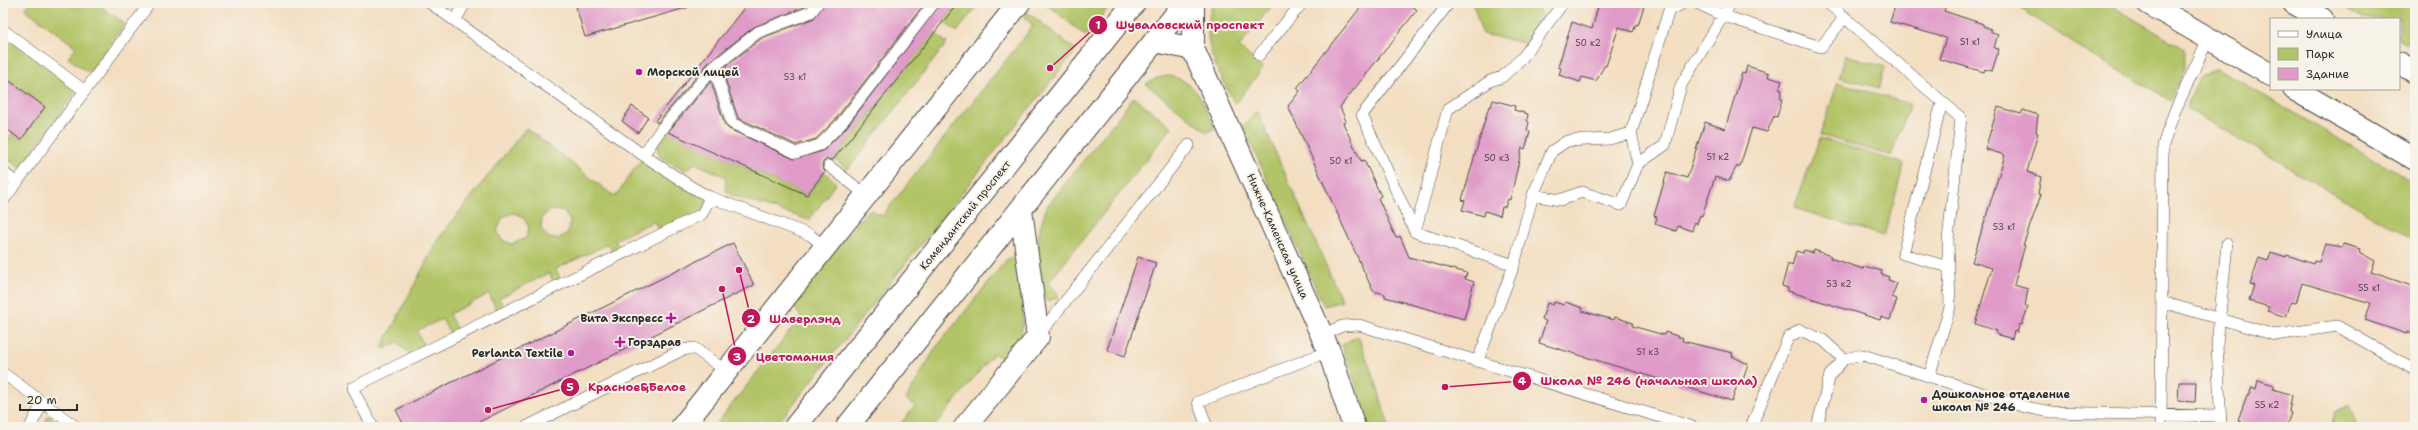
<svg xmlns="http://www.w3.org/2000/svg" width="2418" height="430" font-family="'Shantell Sans',sans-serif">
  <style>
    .green { fill: #b2c468; stroke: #6e784a; fill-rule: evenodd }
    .building { fill: #e09bc9 }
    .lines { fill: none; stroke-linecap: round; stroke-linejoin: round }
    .lane-casing { stroke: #494642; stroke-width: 12 }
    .street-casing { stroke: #494642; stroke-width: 24 }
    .secondary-casing { stroke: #494642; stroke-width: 24 }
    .lane { stroke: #fff; stroke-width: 11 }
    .street { stroke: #fff; stroke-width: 22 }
    .secondary { stroke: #fff; stroke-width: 22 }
    .poi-dot { fill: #b5179e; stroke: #f7f3e8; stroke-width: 1.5 }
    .labels { text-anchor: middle; stroke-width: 4; stroke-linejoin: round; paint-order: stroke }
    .number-label { font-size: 9px; fill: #584752 }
    .poi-label { font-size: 11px; font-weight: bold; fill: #2b2b2b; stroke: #f7f3e8; text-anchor: start }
    .street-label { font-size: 11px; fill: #2b2b2b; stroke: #f7f3e8 }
    .leader { fill: none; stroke: #c2185b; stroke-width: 1.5 }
    .callout-dot { fill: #c2185b; stroke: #f7f3e8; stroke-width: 1.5 }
    .mark-label { font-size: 12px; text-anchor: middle; font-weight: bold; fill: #fff }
    .callout-label { font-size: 12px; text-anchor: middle; font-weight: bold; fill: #c2185b; stroke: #f7f3e8; stroke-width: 4; stroke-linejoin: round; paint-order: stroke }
  </style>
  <rect width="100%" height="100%" fill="#f7f3e8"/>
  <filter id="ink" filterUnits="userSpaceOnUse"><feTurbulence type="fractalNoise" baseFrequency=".025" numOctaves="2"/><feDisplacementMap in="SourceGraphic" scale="8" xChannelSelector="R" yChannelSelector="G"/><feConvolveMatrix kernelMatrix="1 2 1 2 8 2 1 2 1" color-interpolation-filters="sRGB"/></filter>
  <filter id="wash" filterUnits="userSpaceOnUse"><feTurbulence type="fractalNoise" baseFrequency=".012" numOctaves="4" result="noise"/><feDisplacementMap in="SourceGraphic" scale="16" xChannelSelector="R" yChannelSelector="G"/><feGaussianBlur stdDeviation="0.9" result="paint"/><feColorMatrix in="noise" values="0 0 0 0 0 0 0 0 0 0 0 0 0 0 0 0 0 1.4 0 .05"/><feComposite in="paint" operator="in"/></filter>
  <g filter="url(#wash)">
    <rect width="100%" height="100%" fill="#f3dec1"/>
    <path class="green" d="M29 3H96L125 24 89 73 68 58 76 47 25 9Z
      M958 3H979L957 32 943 21Z
      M1045 3H1112L1086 36Z
      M1213 3H1274L1239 47 1263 68 1235 104C1217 67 1199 45 1213 3Z
      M1473 3H1536L1542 20 1524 43 1482 34Z
      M2012 3H2107L2184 49V70L2170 100 2090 54Z
      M2337 3H2402L2415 11V49L2399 39V19H2364Z
      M1026 11 1076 50 775 427H714L801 317 793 306 794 300 867 211 871 210 882 216 1033 26 1025 18Z
      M3 30 80 86 20 168 3 156V148L12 133 21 139 45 107 3 76Z
      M934 32 947 43 848 169 834 159Z
      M1846 55 1885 67 1879 88 1839 77Z
      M2216 68 2415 183V240L2186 108 2199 78Z
      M1168 76C1197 80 1203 104 1215 128L1207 132 1146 84 1157 78Z
      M1838 82 1910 104 1891 156 1820 135Z
      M1134 97 1172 127 1049 282 1058 294 1057 298 1048 301 1044 298C1039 263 1032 239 1048 205Z
      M1257 111 1342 301 1324 306 1243 126Z
      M526 128 615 197 640 161 709 200 702 214 660 235 654 221 615 240 622 254 615 257 608 244 556 269 562 283 556 287 549 273 499 298 506 312 499 315 489 294 449 314 459 335 452 338 442 319 417 331 426 351 413 358 397 342 384 349 382 347 438 239ZM551 210 563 211 570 221 568 233 557 239 549 238 541 229 542 217ZM513 213 522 216 529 227 526 238 512 244 502 240 497 231 503 217Z
      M667 131 807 195 825 172 836 183 809 220 730 195 725 189 726 177 695 163 690 168 685 170 660 157 656 144Z
      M1820 138 1904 164 1884 236 1794 208Z
      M1007 259H1012C1024 266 1025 320 1021 334 1019 342 1014 350 1010 357L1001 358 994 353 934 427H898L915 406 906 399 935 349Z
      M1358 336 1377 386 1389 427H1368L1355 381 1341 345Z
      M2349 405 2357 427H2331L2335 412Z
      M49 415 63 427H42Z"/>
    <g id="blocks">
      <path class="building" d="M575 3H688L689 7 585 37Z
        M748 3H809L807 6 754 27 709 62 657 123 655 121Z
        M825 3H925L835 120 816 139 796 145 738 118 722 69 762 38 814 18Z
        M941 3H958L833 160 827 159 823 162 822 168 825 171 807 195 668 132 711 81 725 125 729 129 794 159 823 151 845 129Z
        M1364 3H1409L1417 10 1340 107 1346 121 1343 123 1361 161 1364 160 1381 196 1378 198 1396 238 1400 236 1409 257 1467 273 1465 279 1474 282 1464 319 1385 297V294L1373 291 1288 106 1300 91 1297 88Z
        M1599 3H1645L1638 25 1636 24 1633 32 1619 27 1606 66H1604L1596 81 1582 77 1580 82 1559 75 1561 68 1558 67 1572 22 1592 29Z
        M1896 3H1947L1944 11 1983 24V26L1991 29V32L1998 34 1994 48 1999 49 1992 71 1985 69 1984 72 1939 59 1946 38 1890 22Z
        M1747 66 1769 73 1768 77 1782 81 1779 89 1782 90 1780 98 1782 99 1777 117 1774 116 1767 132 1752 128 1740 166H1737L1729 181 1715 177 1702 216 1700 215 1697 224 1694 223 1692 231 1678 226 1676 231 1655 224 1657 217 1654 216 1667 172 1687 178 1705 122 1725 129 1742 73 1745 74Z
        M3 76 45 107 21 140 3 126Z
        M1493 100 1515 106 1514 110 1528 114 1527 121 1529 122 1527 131 1530 132 1525 149 1522 148 1510 200 1508 199 1505 207H1502L1500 216 1485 211 1484 216 1462 210 1465 201 1462 200 1489 106 1491 107Z
        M632 106 648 117 638 133 622 121Z
        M1998 107 2021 114 2023 110 2038 115 2036 132 2038 133 2027 172 2041 177 2038 194 2041 195 2023 245H2025L2014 285 2028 289 2025 306 2028 307 2022 325 2020 324 2017 332 2014 331 2012 339 1996 334 1997 331 1975 324 1992 268 1972 262 2005 155 1985 149Z
        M733 243 754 285 469 427H405L396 410Z
        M2325 244 2343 247 2344 244 2360 249 2359 252 2375 261 2371 272 2415 287V335L2407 332V334L2365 320 2371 303 2302 283 2296 303 2291 302 2286 317 2267 311 2269 307 2249 301 2254 285 2250 284 2259 258 2268 261 2271 252 2286 257 2287 255 2313 264 2314 261 2319 262Z
        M1804 250 1813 253 1814 250 1831 256 1830 258 1863 269 1864 266 1882 271 1881 274 1889 277 1888 280 1897 283 1892 297 1897 299 1890 320 1881 317 1880 320 1788 291V288L1782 286 1788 264 1792 266 1796 251 1803 253Z
        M1138 257 1156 263 1125 356 1107 350Z
        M1554 302 1564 305 1565 302 1583 308 1582 311 1614 320 1615 317 1633 323 1632 326 1664 335 1665 332 1683 338 1682 341 1733 353 1732 356 1748 364 1743 380 1739 379 1732 401 1539 343 1546 321 1542 319 1547 303 1553 305Z
        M2258 380 2274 385 2273 389 2292 395 2289 412 2291 413 2286 427H2239L2241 421 2238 420 2247 395H2249L2252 387 2256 389Z
        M2179 382H2196L2195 402 2178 401Z"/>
    </g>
  </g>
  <g filter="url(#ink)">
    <use href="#blocks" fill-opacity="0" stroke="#494642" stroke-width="1"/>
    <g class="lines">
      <defs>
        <path id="lane" d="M430 3 643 155 693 188 710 197 810 235 824 246
          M818 3 811 12 758 32 714 67 732 123 796 153 820 145 840 125 934 3
          M1449 3 1362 115 1415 232 1514 265
          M1697 3 1724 16 1821 47 1845 17
          M1828 3 1961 118 1948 240 1950 307 1929 377
          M455 21 465 3
          M3 30 85 91
          M1259 55 1302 3
          M1942 102 1903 254 1949 267
          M643 155 662 128 714 67
          M1638 164 1665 145 1681 85 1731 3
          M829 166 866 195
          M3 172 17 183
          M1533 195 1560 200 1582 192 1621 205 1638 164 1631 133
          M3 201 150 3
          M1415 232 1448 109 1490 81 1502 77 1523 57 1563 3
          M2162 302 2275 335 2337 326 2415 370
          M1322 335 1342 326 1359 325 1693 427
          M1038 336 1189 145
          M1478 360 1514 265 1533 195 1552 151 1567 141 1610 139 1631 133 1669 10 1684 3
          M3 373 76 427
          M30 427 43 402
          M373 427 352 388 702 214 710 197
          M526 427 682 350 694 348 726 371
          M1207 427 1198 402 1329 351
          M1751 427 1788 338 1800 330 1823 340 1844 359
          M1817 427 1830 375 1844 359 1863 355 2025 407 2051 412 2220 416
          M2161 427 2163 145 2174 113 2208 39
          M2221 427 2217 345 2227 244"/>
        <path id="street" d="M1193 3V49L1329 351 1354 427
          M1155 41 1193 49
          M682 427 1019 3
          M965 427 1038 337 1021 210"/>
        <path id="secondary" d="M2148 3 2271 75
          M2294 3 2322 19
          M2399 63 2415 72
          M2294 89 2415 159
          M795 427 1134 3
          M847 427 1185 3"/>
      </defs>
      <use href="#lane" class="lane-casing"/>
      <use href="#street" class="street-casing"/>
      <use href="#secondary" class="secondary-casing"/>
      <use href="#lane" class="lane"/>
      <use href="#street" class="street"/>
      <use href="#secondary" class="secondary"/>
    </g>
  </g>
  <g class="poi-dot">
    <circle cx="639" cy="72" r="4"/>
    <path d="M669 312h4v4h4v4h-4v4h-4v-4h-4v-4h4z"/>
    <path d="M618 336h4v4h4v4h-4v4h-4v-4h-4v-4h4z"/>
    <circle cx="571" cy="353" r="4"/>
    <circle cx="1924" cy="400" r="4"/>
  </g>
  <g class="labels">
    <g class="number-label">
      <text x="1970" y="45">51 к1</text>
      <text x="1588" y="46">50 к2</text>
      <text x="795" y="80">53 к1</text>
      <text x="1718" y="160">51 к2</text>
      <text x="1497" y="161">50 к3</text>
      <text x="1341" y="164">50 к1</text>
      <text x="2004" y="230">53 к1</text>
      <text x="1839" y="287">53 к2</text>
      <text x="2369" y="291">55 к1</text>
      <text x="1648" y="355">51 к3</text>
      <text x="2267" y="408">55 к2</text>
    </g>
    <g class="poi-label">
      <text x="647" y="76">Морской лицей</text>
      <text x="663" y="322" text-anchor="end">Вита Экспресс</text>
      <text x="628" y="346">Горздрав</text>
      <text x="563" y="357" text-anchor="end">Perlanta Textile</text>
      <text x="1932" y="398">Дошкольное отделение<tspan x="1932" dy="13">школы № 246</tspan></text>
    </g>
    <g class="street-label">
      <text transform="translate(965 215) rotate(-51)" y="4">Комендантский проспект</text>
      <text transform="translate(1278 236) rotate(66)" y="4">Нижне-Каменская улица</text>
    </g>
  </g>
  <path class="leader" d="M1050 68L1098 25M739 270L751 318M722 289L737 356M1445 387L1522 381M488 410L570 387"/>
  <g class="callout-dot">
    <circle cx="1050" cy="68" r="4"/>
    <circle cx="739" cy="270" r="4"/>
    <circle cx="722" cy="289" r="4"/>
    <circle cx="1445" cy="387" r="4"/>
    <circle cx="488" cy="410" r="4"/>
    <circle cx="1098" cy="25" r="10"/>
    <circle cx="751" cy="318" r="10"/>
    <circle cx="737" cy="356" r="10"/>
    <circle cx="1522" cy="381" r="10"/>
    <circle cx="570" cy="387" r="10"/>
  </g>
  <g class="mark-label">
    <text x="1098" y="29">1</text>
    <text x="751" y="323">2</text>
    <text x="737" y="361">3</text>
    <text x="1522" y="385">4</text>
    <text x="570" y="391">5</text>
  </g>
  <g class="callout-label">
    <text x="1190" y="29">Шуваловский проспект</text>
    <text x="805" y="323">Шаверлэнд</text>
    <text x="795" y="361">Цветомания</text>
    <text x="1649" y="385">Школа № 246 (начальная школа)</text>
    <text x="637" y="391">Красное&amp;Белое</text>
  </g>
  <rect width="2418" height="430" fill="none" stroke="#f7f3e8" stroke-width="16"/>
  <rect x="2270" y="18" width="130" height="72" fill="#f7f3e8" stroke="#a5a39c"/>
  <rect x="2278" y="31" width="20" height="6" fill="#ffffff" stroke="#a5a39c"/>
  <text x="2306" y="38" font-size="12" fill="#2b2b2b">Улица</text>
  <rect x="2278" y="48" width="20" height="12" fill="#b2c468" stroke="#a5a39c"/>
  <text x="2306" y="58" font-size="12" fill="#2b2b2b">Парк</text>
  <rect x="2278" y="68" width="20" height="12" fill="#e09bc9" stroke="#a5a39c"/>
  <text x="2306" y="78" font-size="12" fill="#2b2b2b">Здание</text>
  <path d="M20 404v6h57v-6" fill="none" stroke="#2b2b2b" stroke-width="2"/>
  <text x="26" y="404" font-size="12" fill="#2b2b2b" stroke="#f7f3e8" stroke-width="3" paint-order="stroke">20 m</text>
</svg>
